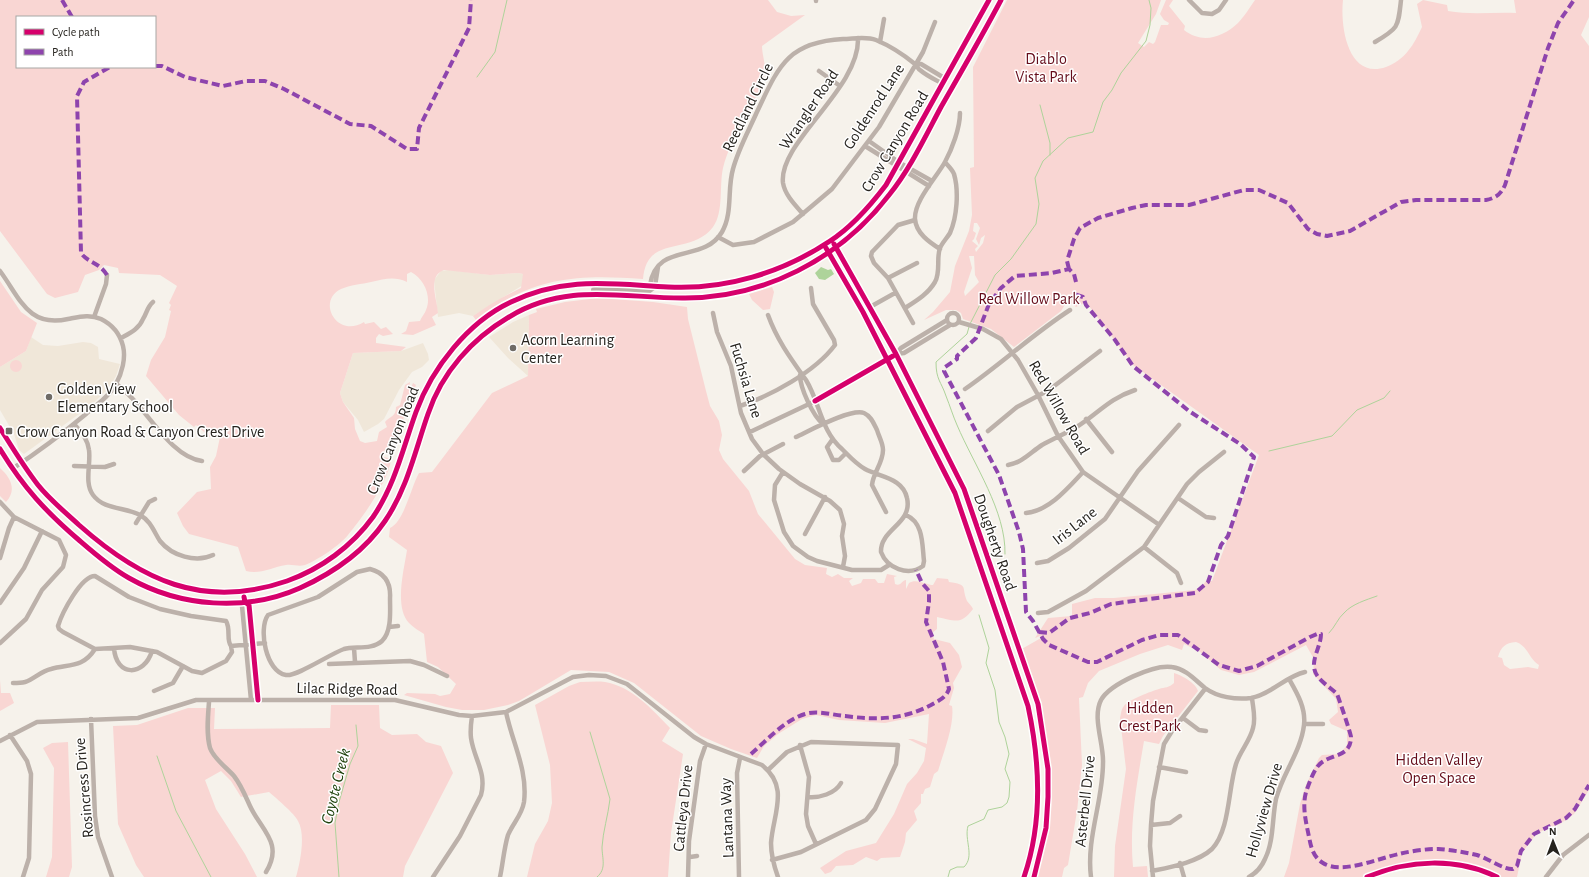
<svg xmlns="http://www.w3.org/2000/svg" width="1589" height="877" font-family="'Alegreya Sans',sans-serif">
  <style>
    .built { fill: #f0e7d9 }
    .green { fill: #f9d6d3; fill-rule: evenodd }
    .water { fill: #aed39a }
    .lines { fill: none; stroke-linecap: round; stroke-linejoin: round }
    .stream { stroke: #aed39a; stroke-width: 1 }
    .minor { stroke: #bcb1aa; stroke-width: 4.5 }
    .tertiary { stroke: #bcb1aa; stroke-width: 5.5 }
    .secondary { stroke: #bbafa6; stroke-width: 6 }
    .quiet { stroke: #8e44ad; stroke-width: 4; stroke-dasharray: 8 4; stroke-linecap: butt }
    .cycleway-casing { stroke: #fff; stroke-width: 8 }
    .cycleway { stroke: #d6006c; stroke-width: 5 }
    .poi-dot { fill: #6f6b66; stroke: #fff; stroke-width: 1.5 }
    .labels { text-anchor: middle; stroke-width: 3; stroke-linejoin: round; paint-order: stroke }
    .park-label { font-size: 16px; fill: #650c1a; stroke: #fff }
    .street-label { font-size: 16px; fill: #26231e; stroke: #fff }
    .poi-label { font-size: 16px; fill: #26231e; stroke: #fff; text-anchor: start }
    .water-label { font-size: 17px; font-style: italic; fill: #1f420c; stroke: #fff }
  </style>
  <rect width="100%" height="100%" fill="#f6f2eb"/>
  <path class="built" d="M449 270 490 275 518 273 523 274V285L473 316 459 313 438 317 434 280 441 271Z
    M529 315 528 376 508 358 489 337 513 322Z
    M31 337 43 345 58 346 83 342 91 343 98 347 99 359 120 364 116 376 108 389 90 406 24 454 19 450 14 434 0 410V367L26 351Z
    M423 343 428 354 429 360 422 367 412 372 399 390 384 419 378 424 364 432 358 420 343 402 340 393 353 353 401 351Z"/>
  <path class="green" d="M0 0H768L777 12 791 16 805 15 762 46C762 56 767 67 764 76 755 108 731 135 723 168 719 186 724 212 713 227 690 257 647 233 643 279 576 274 531 277 476 320L473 316C488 305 504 296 521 288L523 274 518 273 490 275 444 270C427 276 437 299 438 313L432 317 436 325 413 335 401 334 406 331 409 322 420 321C421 317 425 314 426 310 432 296 424 279 411 272L407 274V282C394 276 385 279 371 282 362 284 350 285 341 289 316 301 337 339 364 322L365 324 374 322 381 329 386 327 393 334 383 336 379 334 376 338V343L406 347 401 351 353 353 340 393 343 402 354 418 355 429 360 441 365 443 377 441 379 432 387 427 385 422C390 416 396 417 396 407L400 405 405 385 410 382 409 387 411 388 413 383 416 385 404 416 401 430 383 453 384 457 391 459C389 481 362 518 348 535 340 545 318 560 305 565 298 567 293 564 286 565 272 567 260 575 246 571L238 547 189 534 183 526 177 513 197 492 211 489 210 467 216 456 220 437 213 434 210 437 196 425 194 427 179 415 146 376 151 360 165 337 171 311 169 310 171 305 169 303 177 286 160 275 119 273 118 268 104 265 99 270 85 275 78 292 55 298 47 294 0 231ZM17 17H155V67H17Z
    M1007 0H1161L1156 14 1138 43 1144 47 1149 42 1153 44 1155 42 1161 25H1168L1169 23 1164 20 1160 14 1166 0H1173L1169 6 1185 26 1184 30C1202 44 1222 38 1238 23 1244 17 1250 7 1255 0H1343C1340 27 1348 80 1386 67 1394 64 1403 58 1408 51 1414 44 1418 35 1422 27L1417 4 1423 0 1447 5 1448 11C1470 15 1493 12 1516 13L1514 0H1589V17L1581 35 1589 46V790L1574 814 1560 824 1537 833 1522 853 1517 877H1497L1473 868 1420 863 1367 877H1284L1289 863 1300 804 1306 785 1319 758 1322 755 1340 754 1347 745V731L1331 724 1329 720 1338 712 1336 699 1313 674 1314 659 1306 645 1254 672 1239 675 1221 670 1199 651 1184 644 1182 650 1168 645 1140 654 1099 671 1088 683 1083 697 1079 698 1082 765 1077 811 1068 865 1064 868 1062 877H1034L1038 868 1048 797 1044 733 1020 650 1041 638 1040 636 1035 638 1048 618 1072 616V604L1095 598H1114L1195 590 1201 587 1206 581H1212L1259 455 1133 365 1086 302 1076 307 1071 303H1066L1061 311 1014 347 991 329 963 319 961 313 956 310H946L924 320 933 312 950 292 955 266 969 231 972 215 970 168 974 167 973 67ZM974 223H977L980 228 976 239 979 245 981 238 985 235 983 243 976 252 975 249 978 246 972 241 974 239 976 233 973 231ZM969 256H974L975 275 979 282 965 296 964 292 972 268ZM1516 642C1528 646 1529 659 1539 665L1538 669 1528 667 1510 669 1504 665 1502 658 1498 657C1501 647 1505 643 1516 642Z
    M0 281 21 312 37 323 26 351 0 367Z
    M772 287 774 292 770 309 763 310 752 300 749 294Z
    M598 298 653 302 687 307 688 319 706 391 710 406 719 421 722 435 719 450 723 459 749 491 758 514 795 559 805 565 827 568 826 574 832 577 838 574 844 578H853L849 581 852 586 861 583 863 579H875L878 583H884L887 574 897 576 894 577 895 584C901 587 902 580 906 580V589C907 587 908 585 909 583 916 578 927 585 933 585L937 578 948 579 949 582C969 585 961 586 967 601 969 604 972 606 973 609 961 625 956 621 937 617V629L932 633 934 639 950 643 959 655 962 667 953 683 954 688 949 705 952 706C955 724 943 754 938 771L934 774 930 787 925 789 923 794H921V803L914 811 917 820 906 833 905 842 900 857 881 858 877 861 866 857 853 865 836 866 831 872 825 874 820 868 846 851 876 843 894 814 907 784 917 773 924 761 926 748 908 739H913L927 744 929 714 885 723 839 720 816 715 802 719 778 734 764 746 757 758 731 749 701 736 634 683 609 672 571 670 519 701 508 705 484 710H462L446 707 404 695 407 693 435 694 440 696 450 694 456 684 438 667 427 662 424 634C419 631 413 627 409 623 394 607 404 570 407 550L389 537 390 528C404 522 411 487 419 473L432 472 492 393 528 376 529 315 537 312 536 309 565 302Z
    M10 366a6 6 0 1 1 12 0a6 6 0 1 1-12 0Z
    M0 468C11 478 17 490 6 502L0 496Z
    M1174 673C1181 675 1196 683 1198 691L1163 736 1159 744 1144 741C1137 783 1129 824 1133 867L1147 866 1148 877H1114L1115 846 1126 769 1120 718C1121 715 1121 709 1124 706 1128 700 1152 691 1159 689 1165 687 1169 688 1174 683Z
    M0 680 1 693H10L14 703 0 711Z
    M580 682C588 682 597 681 605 682 631 686 653 710 670 728L662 741 683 754 671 833 668 877H527L535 844 548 821 552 803 550 765 535 705 569 686Z
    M331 705H379L380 728 392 735 417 734 426 742 441 746 453 773 405 866 403 877H296C300 863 306 835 298 821 295 814 276 798 269 792L241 797 231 781 221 771 205 780 216 809 245 854 257 877H144L136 865 118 824 113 726 137 725 188 708H215L214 729 330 728Z
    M68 742 72 867 69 877H46L52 857 54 768 43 748 52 743Z"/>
  <path class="water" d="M821 267 828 270 831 269 834 274 825 280 819 279 815 273Z"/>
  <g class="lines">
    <path class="stream" d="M477 77 495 52 507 0
      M1040 105 1050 143V155
      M970 324 995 275 1011 259 1036 224 1039 204 1035 178 1043 161 1068 138 1093 132 1103 102 1112 90 1121 73 1146 41 1150 25 1151 8 1149 0
      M969 327 967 334 936 362C936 380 941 381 946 396 950 406 953 416 957 425 974 465 1006 511 1005 554
      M1269 451 1332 436 1357 410 1384 398 1390 391
      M1329 633C1335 627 1338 618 1344 613 1352 604 1366 600 1377 596
      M590 732 610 799C608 816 603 831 602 847 602 858 607 869 597 877
      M157 756 176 811 211 877
      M339 877 335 823 339 802 350 764 358 746 356 725
      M948 877 950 870 957 867H964C975 856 964 840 968 826L984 819 988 810 1002 807 1007 803 1009 797 1010 782 1005 769 1009 754 1005 737 999 722 995 690 986 663 989 648 979 615"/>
    <path class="minor" d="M816 0V1
      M1189 0 1202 13 1212 14 1219 10 1226 0
      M880 42 884 19
      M1375 42C1399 28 1398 27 1401 0
      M916 64H921L946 79
      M819 71 840 86
      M869 141 900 163 932 181
      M865 146 929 186
      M803 214C795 205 785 195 783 183 778 142 860 89 858 38
      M718 237 733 245 754 242 793 222 832 189 879 127 923 52 935 22
      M940 249C929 242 916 233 915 219 914 201 936 178 945 162 952 149 960 128 960 113
      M0 271C20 298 28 328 68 319 79 317 90 314 101 319 113 325 120 334 123 346 126 358 122 373 116 384 109 397 96 405 86 414 62 434 38 452 12 469
      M888 278 917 263
      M650 285C657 241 703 264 722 232 733 213 727 189 733 169 738 150 748 132 756 114 778 68 786 42 843 39 853 39 866 36 876 40 888 45 904 55 915 64 917 66 918 69 920 70 927 76 936 80 943 84
      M655 286 658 267
      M870 307 895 293
      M905 308C916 301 928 294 935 282 941 271 936 259 940 248 942 243 947 238 950 233 957 217 959 191 954 174 952 169 948 166 945 162
      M947 319a6 6 0 1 1 12 0a6 6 0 1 1-12 0Z
      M713 313 717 332 731 366 741 413 752 439 763 454 779 469 800 484 830 501 840 510 844 524 842 536 845 556 843 567
      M768 315C777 340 791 359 806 380 820 403 821 431 842 449 849 456 856 464 865 469 880 477 903 478 907 498 913 524 880 529 881 552 887 568 908 577 923 566L924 561C922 545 924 523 906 515
      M94 317 106 284 107 275
      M959 322 983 329 1001 339 1018 360 1038 395 1058 436 1083 472 1158 524
      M913 323 888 278 874 263 871 256 872 252 898 225 915 220
      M121 338C130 333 139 329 143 319 147 313 147 307 153 302
      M896 354 904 353 950 325
      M800 375C800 388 813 416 823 424
      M116 384C143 401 168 457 202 461
      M965 389C1001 364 1033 334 1070 310
      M740 406C770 396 815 372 835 345L834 340 813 304 811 288
      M1086 419 1112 452
      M74 424C81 431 88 439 89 450 91 464 84 483 93 495 104 510 125 507 140 515 151 521 154 532 160 541 172 556 196 563 213 555
      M988 431 1017 407 1049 390 1100 351
      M750 432 826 396 896 354 901 348 947 320
      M796 437C809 431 851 408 864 413 871 416 874 424 877 430 879 437 883 443 883 450 883 463 873 473 872 485L886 512
      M832 440 827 447 833 460H839L846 453
      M1008 465C1022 463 1031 452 1042 445 1053 439 1064 434 1075 428 1098 414 1108 399 1135 390
      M74 466 105 467 114 464
      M744 471 760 456 783 444
      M783 472 775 485 774 500 784 532 793 546 808 557 817 561 852 570H881L889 565
      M1178 498 1206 517 1214 518
      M0 502 14 517 59 540 66 555 63 567 42 590 26 619 0 643
      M1026 513C1049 511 1068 488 1083 472
      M136 523 149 502 155 499
      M805 534 825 497
      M1144 547 1177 573 1181 583
      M0 558 9 528 14 517
      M1037 563 1048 561 1069 548 1105 519 1138 471 1179 425
      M370 569C385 573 391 583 390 598 390 611 392 631 382 641 372 650 355 646 344 649 330 654 296 677 286 675 266 672 258 629 268 615L318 597 357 572Z
      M243 591 245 602 249 605 258 700
      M245 602 242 606 251 700
      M0 603 24 568 42 531
      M1038 613 1048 612 1086 591 1144 547 1187 484 1199 472 1224 452
      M389 627 398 626
      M231 646 232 652 226 661 202 673 192 671 157 652 130 647 95 649 63 632 59 629 58 626C62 613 81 576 95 576L129 597 160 609 191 616 226 621C231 629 226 640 231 646L265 643
      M114 648C116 677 144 677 152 651
      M354 648 355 662
      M329 664 410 661 424 665 447 676
      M13 683C17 683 21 683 25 682 34 679 41 671 51 669 69 664 83 668 95 649
      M154 691 173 683 183 666
      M209 702C208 716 206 733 210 748 214 759 226 767 234 776 241 785 245 795 250 806 261 830 284 843 266 872
      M1183 718 1199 730 1206 731
      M91 719 95 816 98 837 112 877
      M1304 724H1323
      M10 735 27 761 31 774 29 858 23 877
      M0 741 37 722 138 718 196 700H395L459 715 472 716 506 712 573 677 589 675 606 676 627 684 694 737 706 744 762 765C790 787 773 814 771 843 771 855 774 866 778 877
      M800 745 809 777 806 814 808 826 816 844
      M1159 767 1186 772
      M768 770 787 752 811 742 898 745 896 764 875 809 866 820 801 852 772 860
      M808 797C819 798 835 794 841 783
      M1151 825 1170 823 1180 816
      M690 857 697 856
      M1180 863 1184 877
      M1152 871C1171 867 1198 862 1212 849 1230 830 1228 789 1236 764 1240 751 1250 741 1253 728 1256 718 1253 708 1252 698
      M433 877 460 836 481 795C487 773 474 759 471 738 470 730 471 723 472 716
      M500 877C503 863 504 848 508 835 513 823 522 815 524 802 528 770 512 742 506 712
      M688 877 689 841 700 761 706 744
      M739 877 737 773 740 758
      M1091 877C1086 839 1103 801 1103 763 1104 744 1092 718 1101 700 1110 684 1154 664 1172 667 1186 669 1195 680 1205 688 1217 697 1236 700 1251 698 1270 695 1286 676 1305 672
      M1153 877 1150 846 1151 825 1153 801 1164 744 1172 731 1205 689
      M1249 877C1256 873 1262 866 1265 859 1274 841 1272 818 1276 799 1283 773 1301 751 1304 725 1306 708 1297 693 1289 679
      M1546 877 1563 855 1589 835"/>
    <path class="tertiary" d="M1367 877C1408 860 1456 857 1497 877"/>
    <path class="secondary" d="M835 245 896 354 964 489 1038 704 1048 769V797L1046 828 1034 877
      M827 250 863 312 955 493 1028 706C1040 762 1043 822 1024 877
      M594 290 648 291 655 286
      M0 428C12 447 24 467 38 485 50 500 65 512 79 525 141 580 203 610 287 581 321 569 352 546 373 517 395 485 403 448 416 412 432 368 468 322 511 302 566 276 610 284 668 287 725 290 782 273 830 241 852 227 870 206 886 185L989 0
      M0 449C23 487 46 512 80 541 95 554 111 568 129 578 180 607 246 612 300 588 333 573 364 552 385 521 407 489 415 451 428 414 442 372 472 339 509 317 566 282 621 298 682 298 763 299 840 259 889 195 910 169 925 137 941 107 961 72 982 36 1001 0"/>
    <path class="quiet" d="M62 0 72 17
      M155 66H162L185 77 223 86 246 81H265L284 89 350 124 371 126 407 149H417L419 128 469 28 471 0
      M1069 269 1067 261 1074 239 1080 228 1098 218 1132 208 1146 205H1189L1244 190H1259L1288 203 1308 229 1317 234 1327 236 1350 231 1401 202 1416 200H1486C1496 198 1501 194 1505 185L1548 48 1558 23 1574 0
      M107 275C99 262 88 263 81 253L77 96 84 82 110 67
      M1076 282 1074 274 1069 269 1052 273 1015 276 1001 288 989 304 976 338 957 356V359L945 367 944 371 999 475 1019 532 1023 549 1026 612 1033 621 1043 639 1049 645 1088 662H1097L1142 640 1159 635H1178L1219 665 1239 671 1257 666 1310 637 1317 634H1321C1321 645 1313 656 1314 667 1315 679 1329 686 1337 694 1338 696 1351 734 1351 737 1351 757 1332 754 1321 763 1314 768 1309 784 1306 792 1302 807 1306 822 1309 837 1311 847 1313 857 1323 863 1342 875 1379 858 1399 854 1411 851 1425 849 1438 849 1451 850 1464 852 1477 855 1487 858 1504 870 1513 869L1517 866 1521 851 1534 834 1566 818 1575 809 1589 785
      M1039 632 1049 633 1070 618 1090 613 1111 604 1195 593 1208 582 1221 545 1228 536 1254 457 1240 444 1189 411 1133 366 1115 340 1086 305 1083 297 1074 294
      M751 754C767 740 785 720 805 714 818 710 832 715 845 716 875 720 903 720 931 705 938 701 946 698 949 689L943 662 926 622 929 602V591L922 583 916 570"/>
    <defs>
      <path id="cycleway" d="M834 244 896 354 964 489 1038 704 1048 769V797L1046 828 1034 877
        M826 248 863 312 955 493 1028 706C1040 762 1043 822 1024 877
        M815 401 893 356
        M0 428C12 447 24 467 38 485 50 500 65 512 79 525 141 580 203 610 287 581 321 569 352 546 373 517 395 485 403 448 416 412 432 368 468 322 511 302 566 276 610 284 668 287 725 290 782 273 830 241 852 227 870 206 886 185L989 0
        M0 449C23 487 46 512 80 541 95 554 111 568 129 578 180 607 246 612 300 588 333 573 364 552 385 521 407 489 415 451 428 414 442 372 472 339 509 317 566 282 621 298 682 298 763 299 840 259 889 195 910 169 925 137 941 107 961 72 982 36 1001 0
        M244 597 245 602 249 605 258 700
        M1367 877C1408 860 1456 857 1497 877"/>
    </defs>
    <use href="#cycleway" class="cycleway-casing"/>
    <use href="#cycleway" class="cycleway"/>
  </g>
  <g class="poi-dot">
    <circle cx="513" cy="348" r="4"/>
    <circle cx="49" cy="397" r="4"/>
    <rect x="5" y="427" width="8" height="8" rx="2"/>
  </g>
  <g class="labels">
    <g class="park-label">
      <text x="1046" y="64">Diablo<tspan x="1046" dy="18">Vista Park</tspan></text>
      <text x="1029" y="304">Red Willow Park</text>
      <text x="1150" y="713">Hidden<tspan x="1150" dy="18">Crest Park</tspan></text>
      <text x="1439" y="765">Hidden Valley<tspan x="1439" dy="18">Open Space</tspan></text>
    </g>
    <g class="street-label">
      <text transform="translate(873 106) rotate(-57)" y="6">Goldenrod Lane</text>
      <text transform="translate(747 107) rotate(-64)" y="6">Reedland Circle</text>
      <text transform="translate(808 109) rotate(-56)" y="6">Wrangler Road</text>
      <text transform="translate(894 141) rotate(-59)" y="6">Crow Canyon Road</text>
      <text transform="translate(747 380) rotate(73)" y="6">Fuchsia Lane</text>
      <text transform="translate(1060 407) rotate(60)" y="6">Red Willow Road</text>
      <text transform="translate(392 440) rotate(-68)" y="6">Crow Canyon Road</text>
      <text transform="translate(1074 525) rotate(-38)" y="6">Iris Lane</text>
      <text transform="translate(996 542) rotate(71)" y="6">Dougherty Road</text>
      <text transform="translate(347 688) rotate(1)" y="6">Lilac Ridge Road</text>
      <text transform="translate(83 788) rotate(-95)" y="6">Rosincress Drive</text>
      <text transform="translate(1084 801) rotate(-84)" y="6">Asterbell Drive</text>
      <text transform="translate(682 808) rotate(-84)" y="6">Cattleya Drive</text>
      <text transform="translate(1263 810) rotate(-74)" y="6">Hollyview Drive</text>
      <text transform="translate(726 818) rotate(-92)" y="6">Lantana Way</text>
    </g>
    <g class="poi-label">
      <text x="521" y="345">Acorn Learning<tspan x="521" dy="18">Center</tspan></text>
      <text x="57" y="394">Golden View<tspan x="57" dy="18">Elementary School</tspan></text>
      <text x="17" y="437">Crow Canyon Road &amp; Canyon Crest Drive</text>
    </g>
    <g class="water-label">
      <text transform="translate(335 786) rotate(-76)" y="6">Coyote Creek</text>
    </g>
  </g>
  <rect x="16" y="16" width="140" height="52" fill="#ffffff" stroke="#a8a7a5"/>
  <rect x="24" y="29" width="20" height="6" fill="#d6006c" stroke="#a8a7a5"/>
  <text x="52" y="36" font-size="12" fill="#26231e">Cycle path</text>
  <rect x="24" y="49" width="20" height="6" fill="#8e44ad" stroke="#a8a7a5"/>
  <text x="52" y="56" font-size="12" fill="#26231e">Path</text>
  <g transform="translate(1553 841) rotate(359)" stroke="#ffffff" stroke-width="3" paint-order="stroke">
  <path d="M0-3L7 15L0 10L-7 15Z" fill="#26231e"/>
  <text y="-6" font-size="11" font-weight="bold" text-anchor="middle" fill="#26231e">N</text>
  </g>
</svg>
